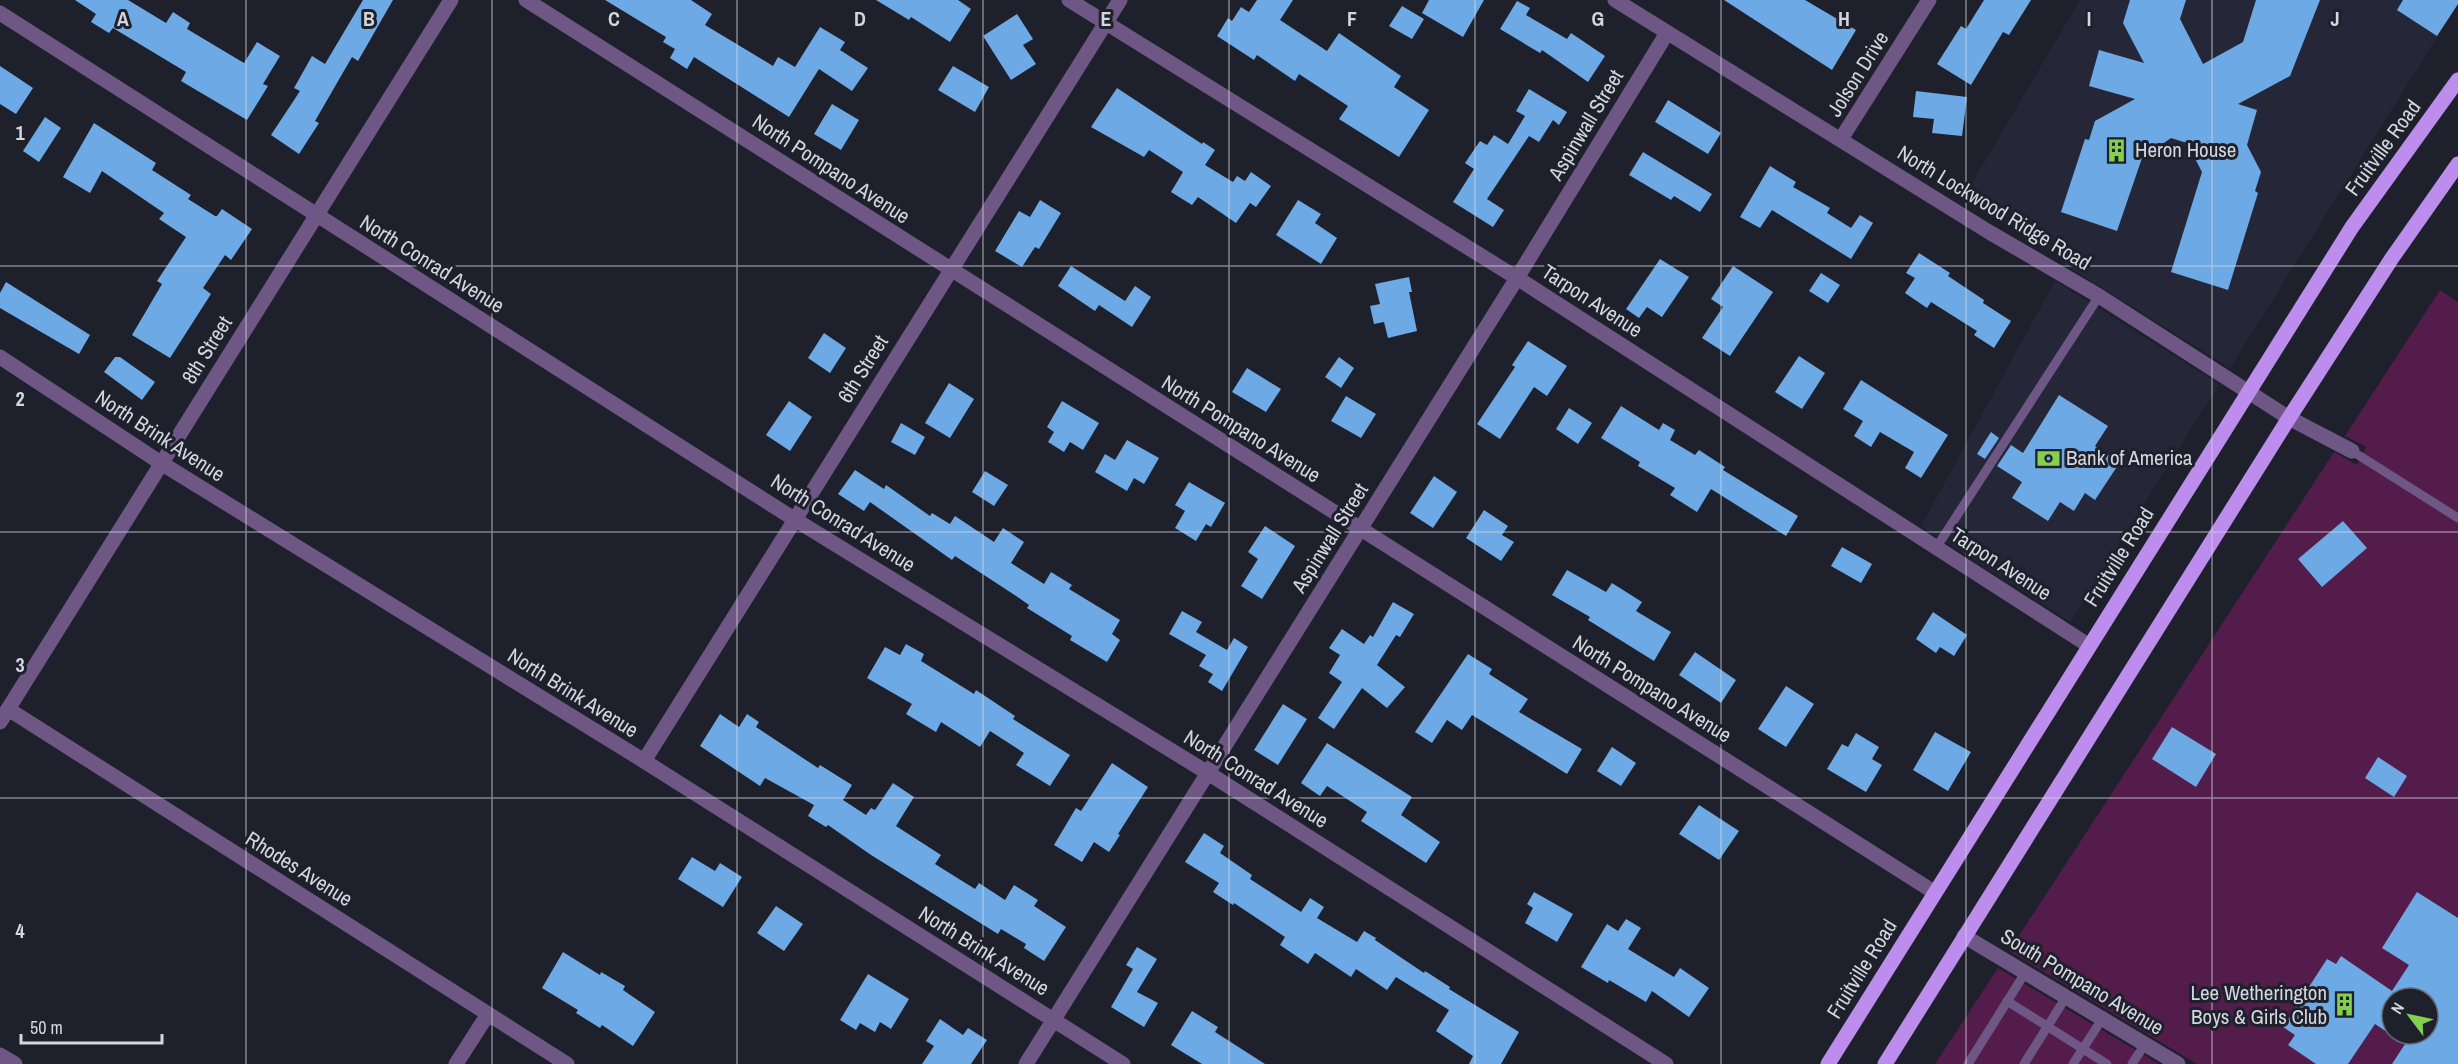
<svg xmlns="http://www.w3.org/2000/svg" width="2458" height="1064" font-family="'Archivo Narrow',sans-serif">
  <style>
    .built { fill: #252739 }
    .green { fill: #531c4a; fill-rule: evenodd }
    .building { fill: #6daae5; fill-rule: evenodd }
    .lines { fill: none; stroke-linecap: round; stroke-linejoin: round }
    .service { stroke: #6e5785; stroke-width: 9 }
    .minor { stroke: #6e5785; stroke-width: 15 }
    .tertiary { stroke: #6e5785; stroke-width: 15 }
    .primary { stroke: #bc8dec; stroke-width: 15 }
    .grid { fill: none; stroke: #d4d6de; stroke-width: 1.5; stroke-opacity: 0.55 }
    .labels { text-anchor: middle; stroke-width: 6; stroke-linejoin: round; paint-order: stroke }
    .street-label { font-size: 21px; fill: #d4d6de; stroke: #1e202c }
    .poi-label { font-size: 21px; fill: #d4d6de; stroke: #1e202c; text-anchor: start }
    .grid-label { font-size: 20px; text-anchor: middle; font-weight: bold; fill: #d4d6de; stroke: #1e202c; stroke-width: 6; stroke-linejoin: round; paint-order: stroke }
  </style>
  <rect width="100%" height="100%" fill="#1e202c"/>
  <path class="built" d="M2080 0H2458V4L2230 368 2064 264 2066 260 1963 198Z
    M2055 281 2219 384 2071 622 1921 526Z"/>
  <path class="green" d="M2440 290 2458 302V1064H2197L2009 951 2334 452 2357 465 2366 447 2345 436ZM2392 998H2428V1034H2392Z
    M1998 968 2159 1064H1935Z"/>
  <path class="building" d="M75 0H128L166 23 173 12 190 23 187 29 244 63 257 42 280 56 263 84 268 86 247 120 181 81 186 72 113 28 109 33 91 22 96 14Z
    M363 0H393L358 61 352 57 315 121 319 123 299 154 271 135 300 91 294 88 312 56 325 64Z
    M605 0H691L712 14 705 25 773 66 778 57 795 67 820 27 845 42 840 50 868 68 852 91 819 69 789 117 694 57 687 69 670 58 675 49 663 42 666 37Z
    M876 0H958L971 9 950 42 911 17 909 20Z
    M1257 0H1293L1280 20 1327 51 1339 33 1401 76 1394 87 1429 110 1399 157 1339 119 1348 106 1299 74 1295 81 1257 55 1254 60 1217 36 1228 18 1232 21 1241 7 1249 12Z
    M1429 0H1484L1463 37 1422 13Z
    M1724 0H1805L1856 30 1832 70Z
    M1984 0H2031L2009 35 2003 32 1971 85 1937 64 1961 26 1966 29Z
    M2130 0H2186L2180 19 2203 64 2243 42 2256 0H2320L2290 76 2238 104 2257 110 2247 145 2261 172 2255 191 2258 193 2228 290 2171 272 2202 172 2187 143 2171 138 2142 158 2117 231 2061 212 2085 139 2089 140 2095 121 2135 99 2089 86 2099 50 2144 63 2123 23Z
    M2403 0H2458V4L2437 36 2397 10Z
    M1517 1 1530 8 1526 15 1567 39 1571 33 1605 56 1588 82 1542 50 1540 53 1500 29Z
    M1402 6 1424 19 1412 39 1389 26Z
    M1017 14 1033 39 1023 45 1036 64 1011 80 983 36Z
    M0 66 33 88 16 114 0 104Z
    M953 66 989 87 975 112 938 90Z
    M1117 88 1202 144 1203 142 1215 150 1205 165 1233 182 1237 176 1245 181 1251 172 1271 186 1256 207 1250 203 1236 223 1198 197 1192 205 1171 192 1183 172 1149 150 1144 157 1091 127Z
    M1529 89 1567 112 1559 125 1553 120 1539 142 1529 136 1487 199 1504 210 1493 227 1453 202 1474 169 1465 163 1480 141 1487 145 1494 135 1508 144 1525 116 1516 111Z
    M1916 91 1967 97 1962 136 1932 133 1934 119 1913 117Z
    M1668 100 1721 133 1708 154 1655 122Z
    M832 104 859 120 841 150 814 134Z
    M45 117 61 128 39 162 23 151Z
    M94 123 156 163 152 170 191 195 188 199 215 216H217L222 209 252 229 231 260 225 255 203 288 211 294 170 358 132 335 162 284 157 281 186 237 159 219 164 213 102 171 90 193 63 177Z
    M1643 152 1712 194 1700 212 1674 196 1671 200 1629 175Z
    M1770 166 1796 182 1793 187 1830 208 1827 213 1851 228 1860 215 1873 223 1851 259 1772 210 1760 228 1740 217Z
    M1040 200 1061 213 1039 249 1035 247 1022 267 995 251 1019 211 1030 217Z
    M1298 200 1321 214 1315 223 1337 238 1321 264 1276 235Z
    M1919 253 1950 273 1948 276 1984 300 1983 303 2011 321 1994 348 1974 335 1977 331 1931 302 1927 308 1905 293 1915 278 1906 273Z
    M1660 259 1689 277 1662 317 1647 307 1639 318 1626 309Z
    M1071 266 1125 301 1135 286 1151 297 1132 327 1099 305 1095 311 1058 286Z
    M1733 266 1773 292 1730 356 1702 338 1723 307 1711 299Z
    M1821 273 1840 285 1828 303 1809 291Z
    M1409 277 1412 292H1409L1417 331 1388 338 1384 322 1374 324 1370 306 1380 304 1375 284Z
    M6 282 90 335 79 354 0 308V293Z
    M824 333 846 348 830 373 808 358Z
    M1528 341 1567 366 1547 396 1534 387 1500 439 1477 424 1515 367 1512 365Z
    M1799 356 1825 373 1802 409 1775 392Z
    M115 357H120L155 382 142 400 104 372Z
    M1339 357 1354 368 1341 388 1325 377Z
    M1247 368 1281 389 1266 412 1232 392Z
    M1861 380 1948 435 1921 478 1905 468 1914 452 1880 432 1871 447 1854 436 1863 421 1843 409Z
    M949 383 974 399 950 438 925 423Z
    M2059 395 2108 426 2095 446 2120 462 2095 500 2085 493 2074 511 2060 502 2048 521 2012 498 2022 482 1997 466 2011 445 2023 453Z
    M1346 396 1376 414 1361 438 1331 421Z
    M789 401 812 417 790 451 766 435Z
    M1062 401 1099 423 1083 450 1070 442 1064 452 1048 442 1054 432 1047 427Z
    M1621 406 1659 430 1663 423 1675 430 1670 440 1695 455 1699 450 1725 467 1723 470 1798 516 1786 536 1711 489 1697 512 1670 495 1675 488 1638 466 1640 462 1601 438Z
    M1569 408 1592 423 1578 444 1556 429Z
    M901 423 925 437 915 455 891 442Z
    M1991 432 1999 438 1985 459 1977 454Z
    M1127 440 1159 458 1144 484 1134 478 1127 491 1095 472 1105 454 1115 460Z
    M855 470 884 489 886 485 930 516 932 513 950 524 955 516 994 542 1003 528 1024 542 1011 563 1044 584 1051 572 1072 585 1069 589 1120 620 1112 634 1120 640 1107 662 1070 640 1072 636 1027 608 1029 605 1019 598 955 556 952 560 870 502 864 511 838 494Z
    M985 471 1008 485 994 506 972 492Z
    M1434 476 1457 492 1433 528 1410 513Z
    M1189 482 1225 503 1211 527 1206 524 1196 541 1175 528 1185 511 1175 505Z
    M1484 510 1508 526 1502 535 1514 542 1501 561 1466 538Z
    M2343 521 2367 548 2322 587 2298 559Z
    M1265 526 1295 546 1262 599 1241 586 1258 559 1248 552Z
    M1842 547 1872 564 1861 583 1831 566Z
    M1567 570 1606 592 1612 583 1642 602 1636 611 1671 632 1654 661 1588 620 1590 617 1552 595Z
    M1393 602 1414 614 1400 637 1396 635 1377 665 1405 687 1387 708 1362 688 1334 729 1318 718 1342 682 1329 673 1340 655 1329 648 1342 629 1364 644 1370 635 1373 637Z
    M1182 611 1202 622 1196 632 1227 650 1234 638 1248 647 1222 691 1208 682 1213 674 1199 666 1206 655 1169 634Z
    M1933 612 1967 635 1954 656 1940 647 1936 653 1916 639Z
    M906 644 924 654 921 661 974 694 976 690 1015 716 1013 719 1070 755 1050 786 1016 765 1024 753 990 731 980 747 941 722 936 732 906 714 912 704 867 678 885 647 900 655Z
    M1695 652 1736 680 1721 703 1679 675Z
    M1468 654 1492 669 1489 674 1528 699 1519 712 1582 749 1567 774 1472 715 1462 730 1447 720 1432 743 1415 732Z
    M1786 686 1814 704 1786 747 1758 729Z
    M1283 704 1307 719 1278 765 1254 750Z
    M720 714 739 727 747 714 759 722 756 727 818 768 820 765 852 785 843 800 866 815 871 808 875 810 893 783 914 797 896 826 941 855 935 864 975 889 979 883 1005 900 1014 885 1038 900 1034 906 1066 927 1044 961 1024 948 1026 944 1001 929 998 934 871 855 828 825 826 827 808 816 814 805 765 778 760 786 700 746Z
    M2172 727 2216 754 2196 787 2152 759Z
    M1935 732 1971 752 1948 791 1913 770Z
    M1856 733 1879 747 1872 759 1882 765 1866 792 1827 769 1842 744 1848 747Z
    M1327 743 1412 797 1401 815 1440 842 1426 863 1361 821 1367 812 1327 786 1320 796 1301 783Z
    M1612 747 1636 763 1621 786 1597 771Z
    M2378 757 2407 776 2394 797 2365 778Z
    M1112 763 1148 787 1118 834 1120 835 1109 852 1094 842 1082 862 1054 845 1076 808 1081 811Z
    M1699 805 1739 831 1719 860 1679 834Z
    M1204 833 1224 846 1220 853 1252 875 1250 879 1301 912 1310 898 1324 907 1317 918 1357 942 1364 931 1376 938 1375 940 1424 973 1425 971 1450 987 1449 989 1519 1032 1501 1064H1469L1473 1056 1436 1031 1449 1010 1396 977 1387 990 1356 969 1351 977 1315 953 1308 964 1280 945 1285 937 1234 903 1233 905 1213 892 1219 883 1185 862Z
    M692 857 715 871 720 863 742 877 723 907 678 879Z
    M1534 892 1573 914 1557 942 1525 923 1533 908 1527 904Z
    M2417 892 2458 918V1064H2392L2405 1044 2375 1024 2348 1064H2316L2288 1045 2295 1035 2283 1027 2327 959 2336 964 2341 956 2392 991 2409 965 2382 948ZM2392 998H2428V1034H2392Z
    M776 906 803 924 784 951 757 933Z
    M1626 919 1641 928 1628 949 1674 977 1680 968 1709 988 1689 1017 1652 991 1646 1002 1609 980 1608 983 1581 967 1607 924 1618 931Z
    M1137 947 1157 959 1137 992 1158 1003 1144 1027 1111 1007 1133 969 1126 965Z
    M563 952 600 975 601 972 625 986 623 990 655 1012 633 1046 602 1025 600 1028 576 1013 578 1010 542 988Z
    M868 974 909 999 891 1029 880 1022 875 1032 860 1023 856 1030 840 1020Z
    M1192 1011 1218 1027 1215 1032 1265 1064H1202L1171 1045Z
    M940 1019 963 1035 968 1028 987 1040 971 1064H922L934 1046 926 1041Z"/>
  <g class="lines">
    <path class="service" d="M2352 451 2458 518
      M1936 548 2099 296
      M2007 1001 2107 1064
      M1968 1064 2025 973
      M2024 1064 2066 997
      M2073 1064 2104 1016
      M2132 1064 2145 1044"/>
    <path class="minor" d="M526 0 1934 892
      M1069 0 1517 278 2088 645
      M0 13 794 519 1208 773 1666 1064
      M1841 139 1929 0
      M0 357 161 463 644 761 1123 1064
      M2289 418 2352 451
      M8 709 567 1064
      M644 761 1120 0
      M1964 936 2178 1064
      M0 1055 15 1064
      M456 1064 488 1014
      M1026 1064 1517 278 1667 33"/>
    <path class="tertiary" d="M1615 0 1989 232 2099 296 2289 418
      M0 722 451 0"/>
    <path class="primary" d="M1828 1064 2352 227 2458 80
      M1885 1064 2289 418 2392 258 2458 164"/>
  </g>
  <path class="grid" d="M246 0V1064M492 0V1064M737 0V1064M983 0V1064M1229 0V1064M1475 0V1064M1721 0V1064M1966 0V1064M2212 0V1064M0 266H2458M0 532H2458M0 798H2458"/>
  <defs>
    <symbol id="building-bare" viewBox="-9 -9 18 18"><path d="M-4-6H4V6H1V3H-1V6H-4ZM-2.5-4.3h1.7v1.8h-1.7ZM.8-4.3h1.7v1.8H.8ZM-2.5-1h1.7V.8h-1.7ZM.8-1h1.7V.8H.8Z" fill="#83d04e" stroke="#1e202c" stroke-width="2.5" paint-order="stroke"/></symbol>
    <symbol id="bank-bare" viewBox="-9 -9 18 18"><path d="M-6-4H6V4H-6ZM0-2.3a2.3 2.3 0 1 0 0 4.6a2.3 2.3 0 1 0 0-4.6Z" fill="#83d04e" stroke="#1e202c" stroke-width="2.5" paint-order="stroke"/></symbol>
  </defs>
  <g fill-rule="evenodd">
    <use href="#building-bare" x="2100" y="134" width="33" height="33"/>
    <use href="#bank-bare" x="2032" y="442" width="33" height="33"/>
    <use href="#building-bare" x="2328" y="988" width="33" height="33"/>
  </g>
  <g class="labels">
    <g class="street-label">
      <text transform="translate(1858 74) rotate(-58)" y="7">Jolson Drive</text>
      <text transform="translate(1586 125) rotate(-59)" y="7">Aspinwall Street</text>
      <text transform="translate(2383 148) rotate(-54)" y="7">Fruitville Road</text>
      <text transform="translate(831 169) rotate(33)" y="7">North Pompano Avenue</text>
      <text transform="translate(1994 208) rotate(31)" y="7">North Lockwood Ridge Road</text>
      <text transform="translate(432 264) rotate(32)" y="7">North Conrad Avenue</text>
      <text transform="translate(1592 301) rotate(33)" y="7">Tarpon Avenue</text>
      <text transform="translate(207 350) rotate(-58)" y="7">8th Street</text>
      <text transform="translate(863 369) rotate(-58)" y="7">6th Street</text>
      <text transform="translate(1241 429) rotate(32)" y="7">North Pompano Avenue</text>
      <text transform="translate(160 436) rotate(33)" y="7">North Brink Avenue</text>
      <text transform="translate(843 523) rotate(32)" y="7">North Conrad Avenue</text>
      <text transform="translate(1330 538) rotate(-58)" y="7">Aspinwall Street</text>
      <text transform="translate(2119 557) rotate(-58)" y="7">Fruitville Road</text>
      <text transform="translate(2001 564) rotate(33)" y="7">Tarpon Avenue</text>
      <text transform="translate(1652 689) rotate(32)" y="7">North Pompano Avenue</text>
      <text transform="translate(573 693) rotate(32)" y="7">North Brink Avenue</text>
      <text transform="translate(1256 779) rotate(32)" y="7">North Conrad Avenue</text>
      <text transform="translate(299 869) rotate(32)" y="7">Rhodes Avenue</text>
      <text transform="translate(984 951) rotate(32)" y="7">North Brink Avenue</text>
      <text transform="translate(1862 969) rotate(-58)" y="7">Fruitville Road</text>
      <text transform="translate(2082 982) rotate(31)" y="7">South Pompano Avenue</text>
    </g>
    <g class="poi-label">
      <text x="2135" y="157">Heron House</text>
      <text x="2066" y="465">Bank of America</text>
      <text x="2327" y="1000" text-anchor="end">Lee Wetherington<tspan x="2327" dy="24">Boys &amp; Girls Club</tspan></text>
    </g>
  </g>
  <g class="grid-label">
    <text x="123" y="26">A</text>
    <text x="369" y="26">B</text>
    <text x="614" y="26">C</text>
    <text x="860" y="26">D</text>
    <text x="1106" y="26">E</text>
    <text x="1352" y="26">F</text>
    <text x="1598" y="26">G</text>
    <text x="1844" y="26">H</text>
    <text x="2089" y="26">I</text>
    <text x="2335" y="26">J</text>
    <text x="20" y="140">1</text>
    <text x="20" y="406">2</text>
    <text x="20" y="672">3</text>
    <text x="20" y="938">4</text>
  </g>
  <g transform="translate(2410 1016) rotate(302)"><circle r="28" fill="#1e202c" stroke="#676973" stroke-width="1.5"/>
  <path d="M0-4.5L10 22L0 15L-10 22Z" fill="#83d04e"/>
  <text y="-9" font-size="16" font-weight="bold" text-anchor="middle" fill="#d4d6de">N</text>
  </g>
  <path d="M21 1034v9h141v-9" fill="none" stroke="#d4d6de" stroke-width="3"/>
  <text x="30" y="1034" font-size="18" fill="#d4d6de" stroke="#1e202c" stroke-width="4.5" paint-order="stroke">50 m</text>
</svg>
